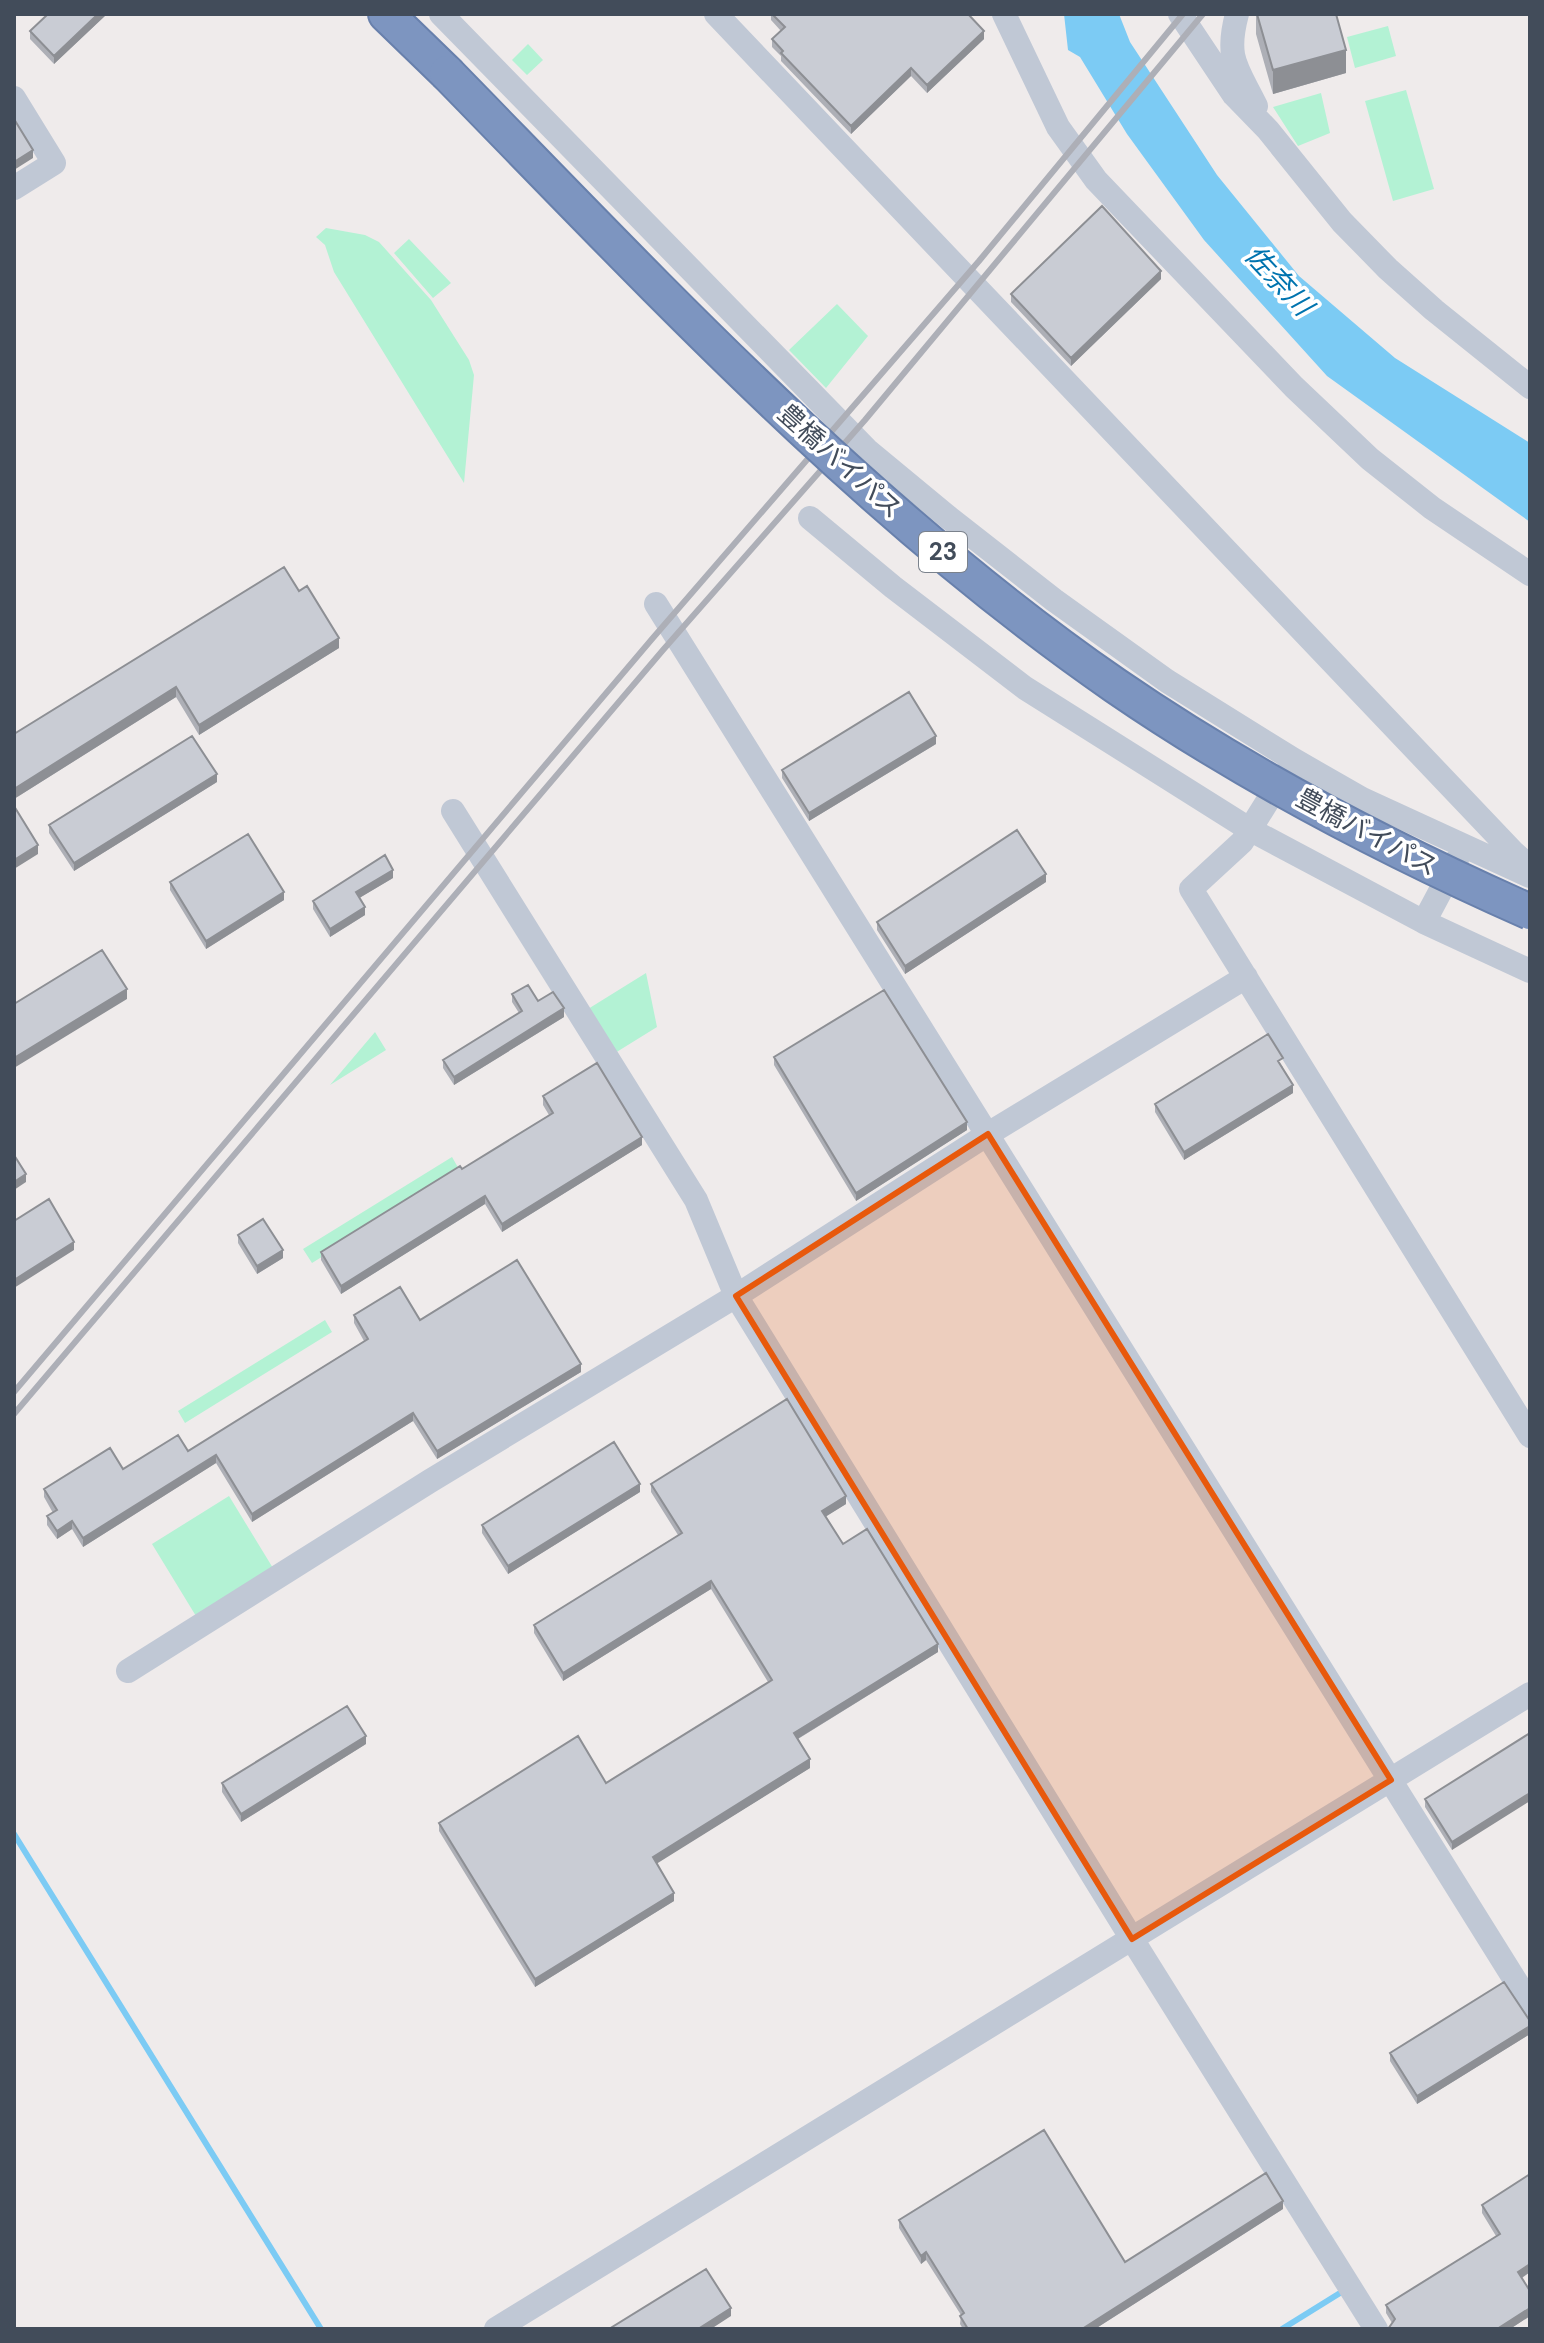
<svg xmlns="http://www.w3.org/2000/svg" width="1544" height="2343" font-family="'DM Sans','Noto Sans JP',sans-serif">
  <style>
    .green { fill: #b3f2d4 }
    .water { fill: #7ccbf4 }
    .lines { fill: none; stroke-linecap: round; stroke-linejoin: round }
    .stream { stroke: #7ccbf4; stroke-width: 6 }
    .highway-casing { stroke: #6880ac; stroke-width: 38 }
    .minor { stroke: #c0c8d5; stroke-width: 24 }
    .highway { stroke: #7d95c0; stroke-width: 34 }
    .rail { stroke: #adafb7; stroke-width: 6 }
    .highway-bridge-casing { stroke: #6880ac; stroke-width: 38; stroke-linecap: butt }
    .highway-bridge { stroke: #7d95c0; stroke-width: 34 }
    .wall { fill: #adafb6 }
    .shaded-wall { fill: #8d8f94 }
    .building { fill: #c9ccd4; stroke: #8d8f94; stroke-width: 2 }
    .marked { fill: #e8590c; fill-opacity: 0.2; stroke: #e8590c; stroke-width: 6; stroke-linejoin: round }
    .labels { text-anchor: middle; stroke-width: 7; stroke-linejoin: round; paint-order: stroke }
    .shield { fill: #fff; stroke: #7b828c; stroke-width: 2 }
    .shield-label { font-size: 24px; font-weight: bold; fill: #424c5a }
    .street-label { font-size: 26px; fill: #424c5a; stroke: #fff }
    .water-label { font-size: 28px; font-style: italic; fill: #0074af; stroke: #fff }
  </style>
  <rect width="100%" height="100%" fill="#efebeb"/>
  <path class="green" d="M1388 26 1396 56 1355 68 1347 37Z
    M528 44 543 60 527 75 512 60Z
    M1406 90 1434 189 1393 201 1365 101Z
    M1321 93 1330 133 1298 146 1273 107Z
    M326 228 365 235 379 242 431 300 469 360 474 375 464 483 334 272 325 245 316 237Z
    M409 239 451 283 433 298 394 253Z
    M837 304 868 336 826 388 789 350Z
    M646 973 657 1027 615 1053 588 1009Z
    M375 1032 386 1050 330 1085Z
    M452 1157 460 1171 312 1263 303 1249Z
    M325 1320 332 1332 185 1423 178 1411Z
    M229 1496 276 1573 199 1621 152 1544Z"/>
  <path class="water" d="M1064 14H1119L1130 42 1217 175 1299 276 1395 358 1530 443V522L1327 376 1204 240 1127 134 1080 57 1068 50Z"/>
  <g class="lines">
    <path class="stream" d="M14 1834 321 2329
      M1282 2329 1340 2293"/>
    <defs>
      <path id="highway" d="M386 14 447 73"/>
    </defs>
    <use href="#highway" class="highway-casing"/>
    <path class="minor" d="M441 14 867 450 948 517 1054 600 1167 681 1294 760 1362 799 1530 876
      M716 14 1513 852 1530 867
      M1004 14 1058 127 1096 180 1294 387 1370 459 1432 508 1530 574
      M1180 14 1234 95 1268 130 1342 222 1388 269 1434 310 1530 387
      M1237 14C1225 59 1237 67 1256 106
      M14 98 54 163 14 188
      M810 518 893 587 1025 688 1249 829 1424 922 1457 860
      M656 604 1530 2004
      M1284 775 1242 842 1191 889 1530 1436
      M453 811 696 1200 736 1296 1132 1939 1376 2329
      M1424 922 1530 971
      M128 1671 430 1481 736 1296 988 1134 1246 977
      M496 2329 1530 1694"/>
    <use href="#highway" class="highway"/>
    <path class="rail" d="M14 1392 652 639 979 261 1183 14
      M14 1414 663 650 865 420 1203 14"/>
    <defs>
      <path id="highway-bridge" d="M447 73C658 289 867 514 1116 686 1244 774 1388 849 1530 912"/>
    </defs>
    <use href="#highway-bridge" class="highway-bridge-casing"/>
    <use href="#highway-bridge" class="highway-bridge"/>
  </g>
  <path class="wall" d="M107 14 54 64 30 39V31Z
    M771 14H968L984 39 927 93 911 76 851 134 781 61V56L772 47V39L781 31 771 20Z
    M1256 14H1336L1346 73 1273 94 1256 34Z
    M1161 279 1071 366 1011 302V294Z
    M299 591 339 648 199 735 176 697 14 799Z
    M936 744 809 821 782 778V770Z
    M217 782 74 871 49 833V825Z
    M393 878 359 898 365 915 330 937 313 909V901Z
    M170 882 284 900 206 949 170 890Z
    M1046 882 905 974 877 930V922Z
    M512 994 564 1017 454 1085 443 1068V1060L519 1013 512 1002Z
    M774 1057 967 1130 856 1201 774 1065Z
    M1283 1066 1282 1067 1293 1093 1184 1160 1155 1112V1104Z
    M543 1096 642 1145 502 1232 485 1204 341 1294 321 1260V1252L462 1169 549 1115 543 1105Z
    M238 1235 283 1258 257 1274 238 1243Z
    M354 1315 420 1320 581 1372 437 1459 413 1421 252 1522 216 1463 83 1547 72 1529 57 1539 47 1525V1516L53 1513 44 1497V1489L123 1469 188 1451 364 1341 354 1323Z
    M651 1484 846 1504 826 1516 843 1544 938 1652 798 1739 810 1768 656 1863 674 1901 535 1987 439 1831V1823L606 1783 768 1682 711 1589 563 1681 534 1633V1625L678 1535 651 1492Z
    M640 1492 508 1574 482 1533V1525Z
    M1530 1733 1452 1850 1425 1807V1799Z
    M366 1744 241 1822 222 1792V1783Z
    M1530 2021V2034L1417 2104 1390 2061V2053Z
    M1530 2174V2272L1522 2278 1530 2291V2316L1510 2329H1388L1392 2323 1386 2313V2305L1496 2236 1482 2213V2205Z
    M1283 2209 1095 2329H963L960 2324 961 2315 926 2260 921 2264 899 2228V2220L1125 2262Z"/>
  <path class="shaded-wall" d="M98 14H107L54 64V56Z
    M984 31V39L927 93V85Z
    M1346 50V73L1273 94V70Z
    M911 68V76L851 134V126Z
    M33 150V158L14 170V162Z
    M1161 271V279L1071 366V358Z
    M339 638V648L199 735V725Z
    M176 687V697L14 799V789Z
    M936 736V744L809 821V813Z
    M217 774V782L74 871V863Z
    M38 845V854L14 869V860Z
    M393 870V878L356 900V892Z
    M1046 874V882L905 974V966Z
    M284 892V900L206 949V941Z
    M365 907V915L330 937V929Z
    M127 989V999L14 1068V1058Z
    M564 1008V1017L454 1085V1077Z
    M1293 1085V1093L1184 1160V1152Z
    M967 1122V1130L856 1201V1193Z
    M642 1137V1145L502 1232V1224Z
    M26 1174V1182L14 1190V1182Z
    M485 1196V1204L341 1294V1286Z
    M74 1242V1250L14 1288V1280Z
    M283 1250V1258L257 1274V1266Z
    M581 1364V1372L437 1459V1451Z
    M413 1413V1421L252 1522V1514Z
    M216 1455V1463L83 1547V1538Z
    M640 1484V1492L508 1574V1566Z
    M846 1496V1504L822 1519V1511Z
    M72 1521V1529L57 1539V1531Z
    M711 1581V1589L563 1681V1673Z
    M938 1644V1652L794 1741V1733Z
    M366 1736V1744L241 1822V1814Z
    M810 1759V1768L653 1866V1857Z
    M1530 1793V1801L1452 1850V1842Z
    M674 1893V1901L535 1987V1979Z
    M1530 2026V2034L1417 2104V2096Z
    M1283 2201V2209L1095 2329H1082Z
    M926 2252V2260L921 2264V2256Z
    M1530 2264V2272L1518 2280V2272Z
    M731 2308V2316L711 2329H698Z
    M1530 2308V2316L1510 2329H1497Z"/>
  <path class="building" d="M48 14H98L54 56 30 31Z
    M772 14H968L984 31 927 85 911 68 851 126 781 53 783 51 772 39 785 27Z
    M1257 14H1336L1346 50 1273 70Z
    M14 119 33 150 14 162Z
    M1102 206 1161 271 1071 358 1011 294Z
    M284 567 299 591 307 586 339 638 199 725 176 687 14 789V734Z
    M909 692 936 736 809 813 782 770Z
    M192 736 217 774 74 863 49 825Z
    M14 806 38 845 14 860Z
    M1017 830 1046 874 905 966 877 922Z
    M248 834 284 892 206 941 170 882Z
    M385 855 393 870 356 892 365 907 330 929 313 901Z
    M102 950 127 989 14 1058V1004Z
    M528 985 538 1001 553 992 564 1008 454 1077 443 1060 522 1011 512 994Z
    M884 990 967 1122 856 1193 774 1057Z
    M1268 1034 1283 1058 1278 1061 1293 1085 1184 1152 1155 1104Z
    M597 1063 642 1137 502 1224 485 1196 341 1286 321 1252 460 1166 462 1169 553 1113 543 1096Z
    M14 1155 26 1174 14 1182Z
    M49 1199 74 1242 14 1280V1221Z
    M263 1219 283 1250 257 1266 238 1235Z
    M517 1260 581 1364 437 1451 413 1413 252 1514 216 1455 83 1538 72 1521 57 1531 47 1516 57 1510 44 1489 110 1448 123 1469 178 1435 188 1451 368 1339 354 1315 400 1287 420 1320Z
    M787 1399 846 1496 822 1511 843 1544 867 1529 938 1644 794 1733 810 1759 653 1857 674 1893 535 1979 439 1823 578 1736 606 1783 772 1680 711 1581 563 1673 534 1625 682 1533 651 1484Z
    M614 1442 640 1484 508 1566 482 1525Z
    M347 1706 366 1736 241 1814 222 1783Z
    M1530 1733V1793L1452 1842 1425 1799Z
    M1504 1982 1530 2021V2026L1417 2096 1390 2053Z
    M1044 2130 1125 2262 1266 2173 1283 2201 1082 2329H968L960 2316 964 2313 926 2252 921 2256 899 2220Z
    M1530 2174V2264L1518 2272 1530 2291V2308L1497 2329H1388L1395 2319 1386 2305 1500 2234 1482 2205Z
    M706 2269 731 2308 698 2329H609Z"/>
  <path class="marked" d="M988 1134 1391 1780 1132 1939 736 1296Z"/>
  <g class="labels">
    <rect class="shield" x="919" y="532" width="48" height="40" rx="6"/>
    <g class="shield-label">
      <text x="943" y="560">23</text>
    </g>
    <g class="street-label">
      <text transform="translate(840 461) rotate(42)" y="9">豊橋バイパス</text>
      <text transform="translate(1367 832) rotate(28)" y="9">豊橋バイパス</text>
    </g>
    <g class="water-label">
      <text transform="translate(1279 280) rotate(47)" y="10">佐奈川</text>
    </g>
  </g>
  <rect width="1544" height="2343" fill="none" stroke="#424c5a" stroke-width="32"/>
</svg>
